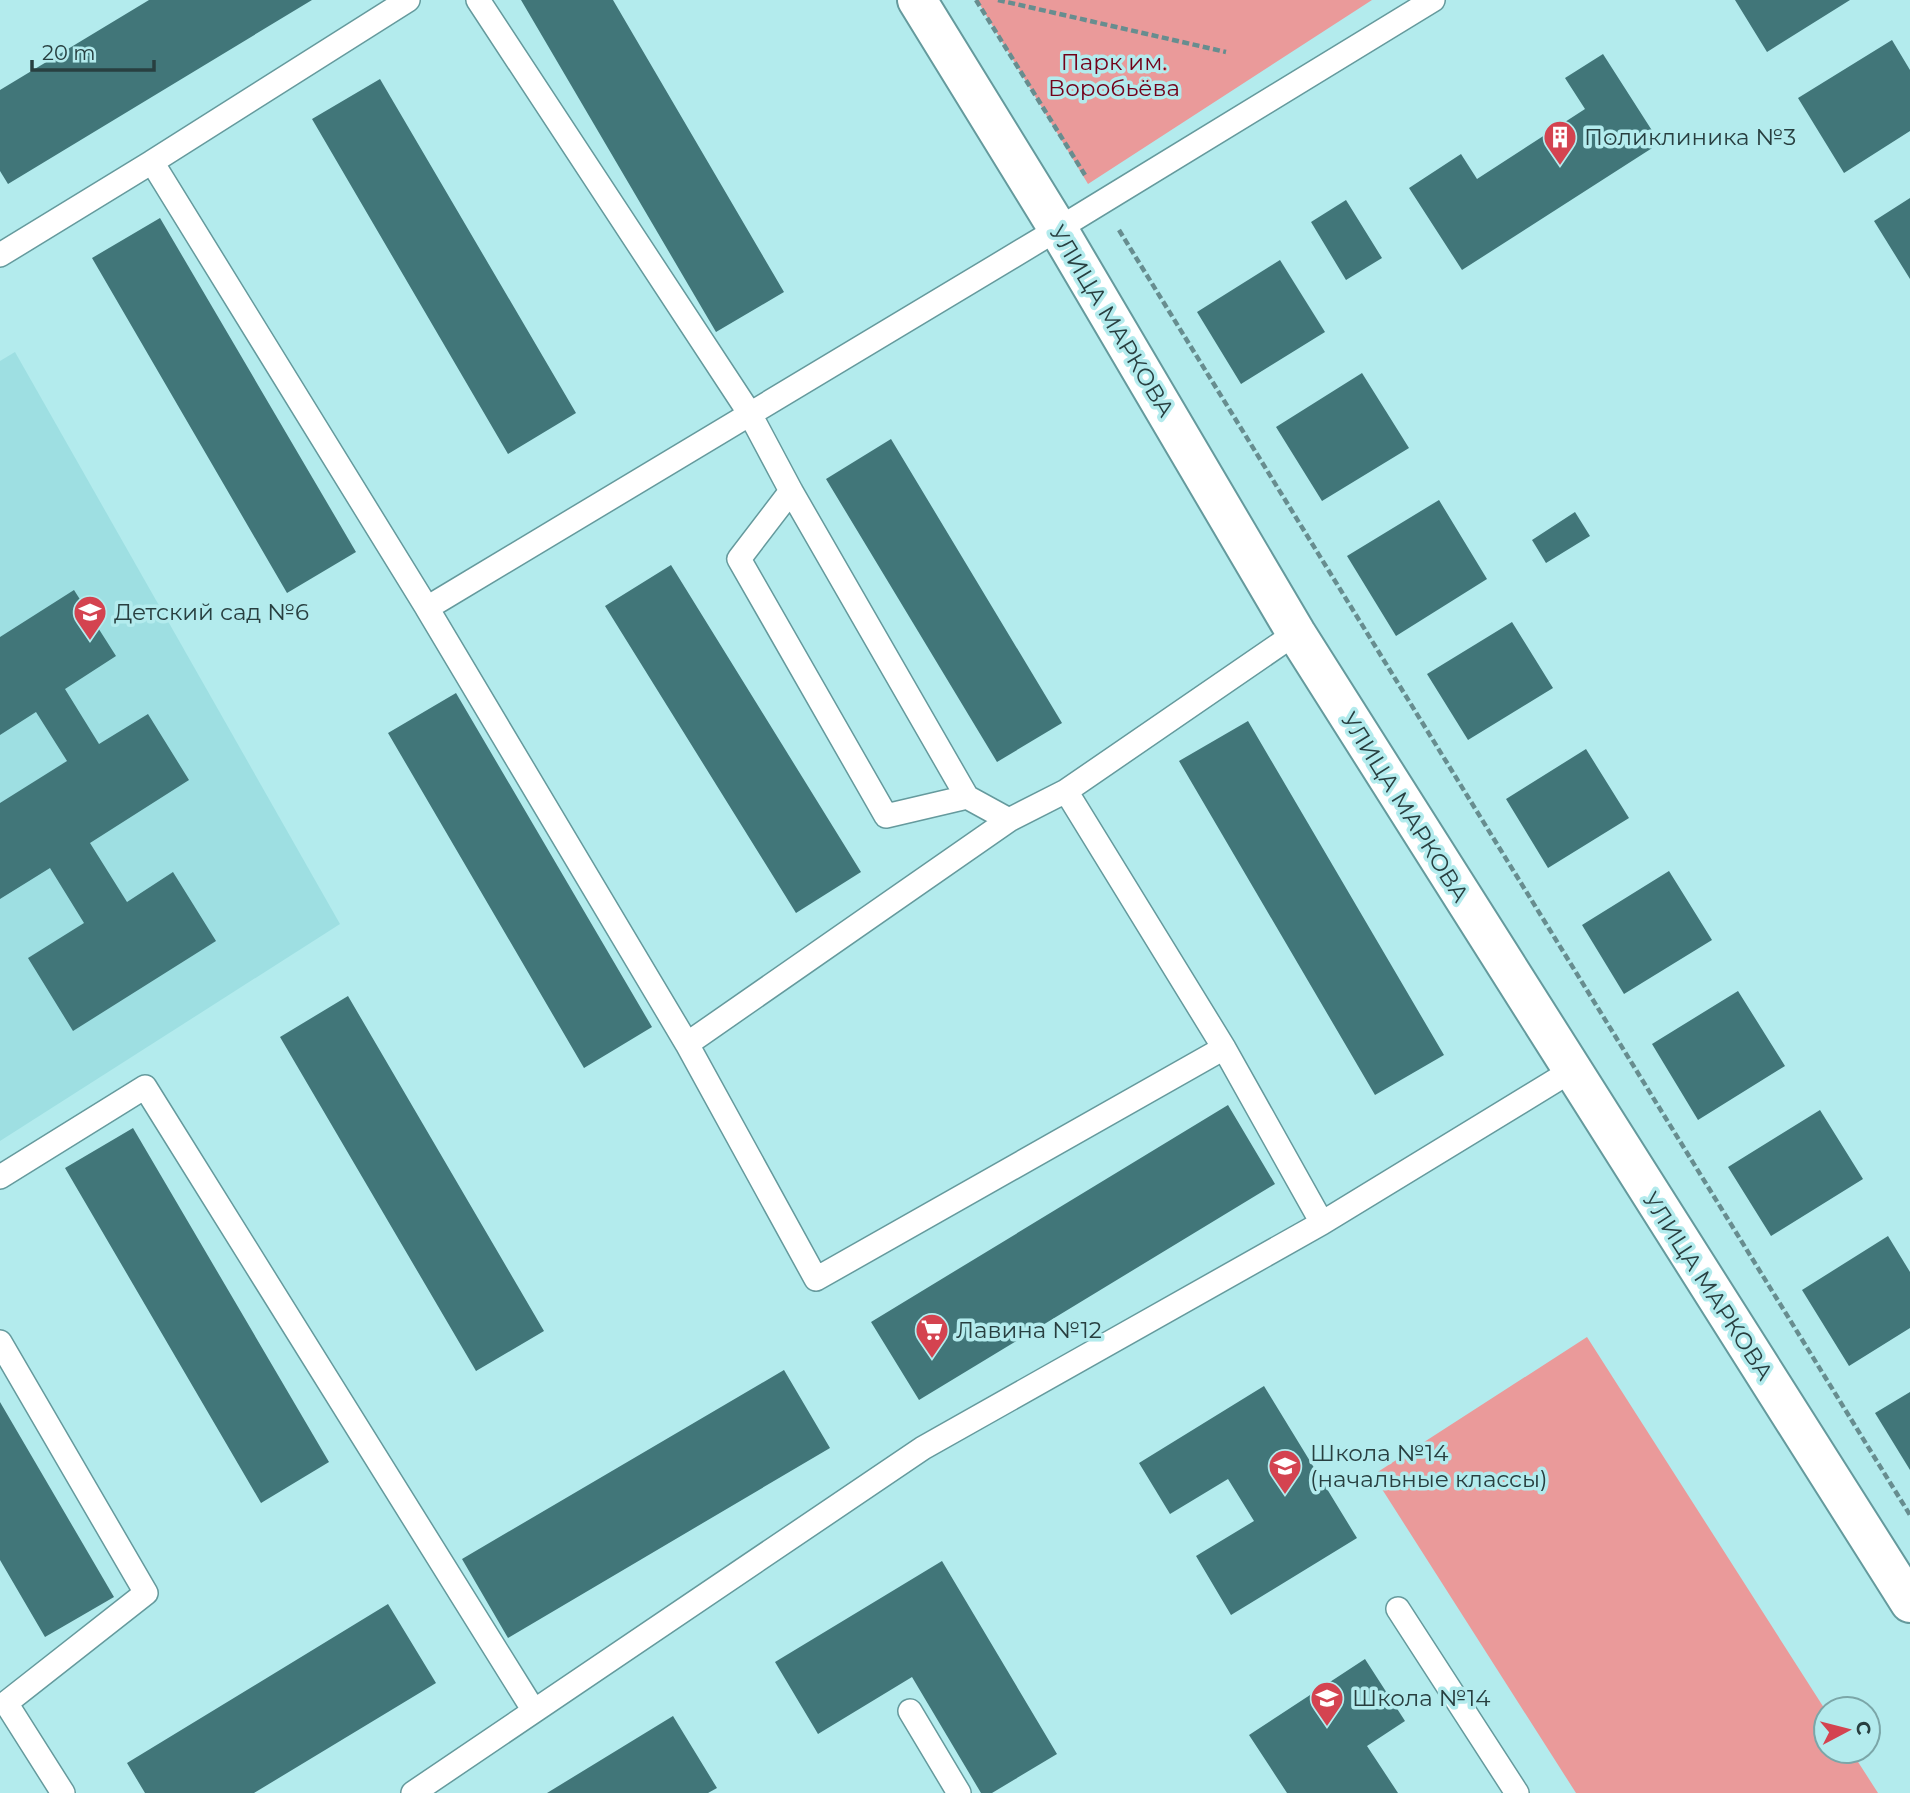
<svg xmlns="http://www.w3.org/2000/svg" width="1910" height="1793" font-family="Montserrat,sans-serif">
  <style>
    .built { fill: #9edfe2 }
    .green { fill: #ea9a9a }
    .building { fill: #417679 }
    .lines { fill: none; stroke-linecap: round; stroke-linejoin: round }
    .service-casing { stroke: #659a9d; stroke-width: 26 }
    .secondary-casing { stroke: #659a9d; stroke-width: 42 }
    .path { stroke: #678d8f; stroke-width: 4.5; stroke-dasharray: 7 3.5; stroke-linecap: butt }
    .service { stroke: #fff; stroke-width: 23 }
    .secondary { stroke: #fff; stroke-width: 38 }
    .labels { text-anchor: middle; stroke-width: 7; stroke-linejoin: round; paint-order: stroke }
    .park-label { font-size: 23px; fill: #73011a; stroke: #b3ebed }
    .poi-label { font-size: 23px; fill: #283f40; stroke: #b3ebed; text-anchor: start }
    .street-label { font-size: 23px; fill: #283f40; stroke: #b3ebed }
  </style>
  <rect width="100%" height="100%" fill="#b3ebed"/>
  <path class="built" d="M15 352 340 924 0 1141V361Z"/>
  <path class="green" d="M977 0H1372L1088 184Z
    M1587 1337 1826 1711V1751H1851L1878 1793H1576L1373 1475Z"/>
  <path class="building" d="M149 0H312L8 184 0 171V90Z
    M521 0H613L784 292 716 332Z
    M1735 0H1850L1767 52Z
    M1892 40 1910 70V131L1844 173 1798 98Z
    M1603 54 1660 143 1462 270 1409 188 1461 154 1477 179 1585 109 1565 78Z
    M380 79 576 413 508 454 312 119Z
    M1910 198V279L1874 221Z
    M1346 200 1382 258 1346 280 1311 222Z
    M160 218 356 552 287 593 92 258Z
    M1280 260 1325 332 1241 384 1197 312Z
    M1362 373 1409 448 1322 501 1276 427Z
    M891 439 1062 723 997 762 826 479Z
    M1439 500 1487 579 1396 636 1347 556Z
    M1575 512 1590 536 1546 563 1532 540Z
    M671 565 861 872 796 913 605 606Z
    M74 590 116 656 65 689 99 744 148 714 189 780 90 843 127 902 173 872 216 941 73 1031 28 958 84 923 50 868 0 899V803L67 761 36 712 0 735V637Z
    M1512 622 1553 688 1468 740 1427 674Z
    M456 693 652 1027 584 1068 388 733Z
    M1248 721 1444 1055 1375 1095 1179 761Z
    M1586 749 1629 818 1548 868 1506 799Z
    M1669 871 1712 940 1624 994 1582 925Z
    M1738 991 1785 1066 1698 1120 1652 1044Z
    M348 996 544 1331 476 1371 280 1037Z
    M1228 1105 1275 1184 919 1400 871 1322Z
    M1820 1110 1863 1179 1771 1236 1728 1167Z
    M133 1128 329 1462 261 1503 65 1168Z
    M1888 1236 1910 1272V1328L1849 1366 1802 1290Z
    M784 1370 830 1448 508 1638 462 1559Z
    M1264 1386 1357 1538 1231 1615 1196 1556 1254 1521 1228 1479 1170 1514 1139 1463Z
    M1910 1392V1470L1875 1413Z
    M0 1402 114 1597 45 1637 0 1560Z
    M942 1561 1057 1754 992 1793H981L912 1677 818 1734 775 1662Z
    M388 1604 436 1683 254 1793H145L127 1763Z
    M1365 1659 1405 1721 1367 1746 1398 1793H1287L1249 1735Z
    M673 1716 717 1788 708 1793H547Z"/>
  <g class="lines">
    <defs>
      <path id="service" d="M408 0 152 162 427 608
        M478 0 750 414 791 491 967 797 1009 820 1066 791
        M0 255 152 162
        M791 491 739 559 886 816 967 797
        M1009 820 687 1044 816 1279 1224 1048 1322 1223
        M687 1044 427 608 1058 229 1433 0
        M1224 1048 1066 791 1296 633
        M0 1177 145 1087 534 1711
        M0 1342 146 1593 6 1703 63 1793
        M1398 1609 1517 1793
        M910 1711 959 1793
        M413 1793 923 1448 1322 1223 1571 1071"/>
      <path id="secondary" d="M917 0 1058 229 1296 633 1910 1603"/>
    </defs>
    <use href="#service" class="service-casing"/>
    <use href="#secondary" class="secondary-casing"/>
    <path class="path" d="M976 0 1085 175
      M998 0 1226 52
      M1119 230 1910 1515"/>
    <use href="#service" class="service"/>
    <use href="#secondary" class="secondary"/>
  </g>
  <defs>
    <symbol id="building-pin" viewBox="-11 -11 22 30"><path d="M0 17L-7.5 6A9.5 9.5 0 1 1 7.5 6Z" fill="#d44350" stroke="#b3ebed"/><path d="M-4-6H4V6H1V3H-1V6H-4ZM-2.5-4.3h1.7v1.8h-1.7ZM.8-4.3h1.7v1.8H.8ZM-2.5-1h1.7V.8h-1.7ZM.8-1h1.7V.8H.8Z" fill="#fff"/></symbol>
    <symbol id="school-pin" viewBox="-11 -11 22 30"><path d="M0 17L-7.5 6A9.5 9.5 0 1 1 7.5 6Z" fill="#d44350" stroke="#b3ebed"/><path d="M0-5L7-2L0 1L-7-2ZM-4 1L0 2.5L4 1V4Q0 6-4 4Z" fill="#fff"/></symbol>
    <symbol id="supermarket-pin" viewBox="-11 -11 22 30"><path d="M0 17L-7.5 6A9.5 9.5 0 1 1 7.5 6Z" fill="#d44350" stroke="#b3ebed"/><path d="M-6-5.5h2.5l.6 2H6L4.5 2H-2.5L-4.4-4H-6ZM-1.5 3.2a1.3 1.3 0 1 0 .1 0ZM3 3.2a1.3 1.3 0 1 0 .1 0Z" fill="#fff"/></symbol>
  </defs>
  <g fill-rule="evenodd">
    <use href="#building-pin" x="1541" y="118" width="38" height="52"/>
    <use href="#school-pin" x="71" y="593" width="38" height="52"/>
    <use href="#supermarket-pin" x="913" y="1311" width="38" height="52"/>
    <use href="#school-pin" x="1266" y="1447" width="38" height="52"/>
    <use href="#school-pin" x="1308" y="1679" width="38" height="52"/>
  </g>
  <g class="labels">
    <g class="park-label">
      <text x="1114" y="70">Парк им.<tspan x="1114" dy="26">Воробьёва</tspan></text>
    </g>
    <g class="poi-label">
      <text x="1584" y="145">Поликлиника №3</text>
      <text x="114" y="620">Детский сад №6</text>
      <text x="956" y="1338">Лавина №12</text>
      <text x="1310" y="1461">Школа №14<tspan x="1310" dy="26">(начальные классы)</tspan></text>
      <text x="1352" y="1706">Школа №14</text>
    </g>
    <g class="street-label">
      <text transform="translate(1112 321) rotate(59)" y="8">УЛИЦА МАРКОВА</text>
      <text transform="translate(1405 807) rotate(58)" y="8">УЛИЦА МАРКОВА</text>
      <text transform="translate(1708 1286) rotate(57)" y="8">УЛИЦА МАРКОВА</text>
    </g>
  </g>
  <g transform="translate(1847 1730) rotate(83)"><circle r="33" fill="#b3ebed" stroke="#7ba6a8" stroke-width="2"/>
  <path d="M0-5L12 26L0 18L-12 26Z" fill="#d44350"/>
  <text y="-10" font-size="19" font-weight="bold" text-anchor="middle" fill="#283f40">С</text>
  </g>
  <path d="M32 60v10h122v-10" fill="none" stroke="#283f40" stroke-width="3.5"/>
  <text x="42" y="60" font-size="21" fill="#283f40" stroke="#b3ebed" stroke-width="5" paint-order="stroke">20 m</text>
</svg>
